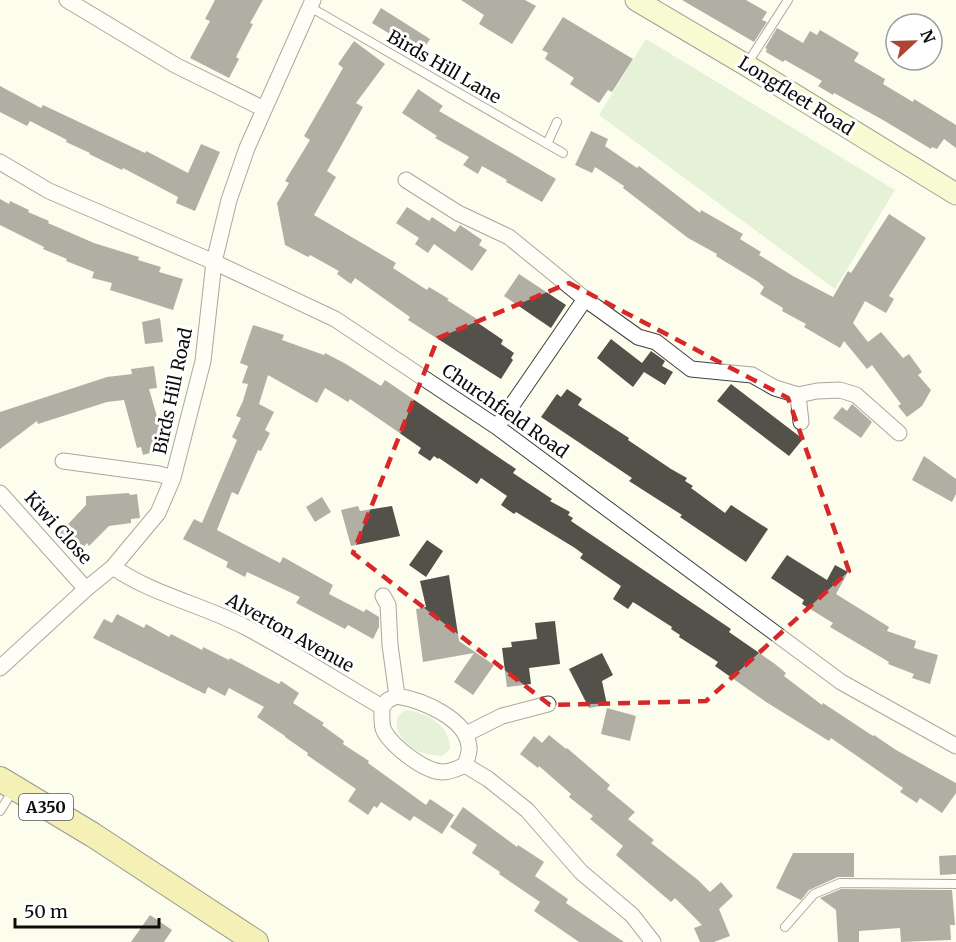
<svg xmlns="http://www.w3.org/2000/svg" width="956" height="942" font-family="Merriweather,serif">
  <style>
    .green { fill: #c9e4bb }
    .building { fill: #54504a }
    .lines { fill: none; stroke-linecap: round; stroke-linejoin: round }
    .lane-casing { stroke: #404040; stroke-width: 10 }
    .street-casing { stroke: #404040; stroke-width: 17 }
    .secondary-casing { stroke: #2f2f2f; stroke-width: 23 }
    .primary-casing { stroke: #1e1e1e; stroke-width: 26 }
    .lane { stroke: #fff; stroke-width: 8 }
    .street { stroke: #fff; stroke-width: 15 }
    .secondary { stroke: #f1f6b0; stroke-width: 21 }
    .primary { stroke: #eae271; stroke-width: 24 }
    .marked { fill: none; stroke: #d62828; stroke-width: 4.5; stroke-dasharray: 12 8; stroke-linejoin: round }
    .labels { text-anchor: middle; stroke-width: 6; stroke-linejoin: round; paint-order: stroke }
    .shield { fill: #fff; stroke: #565656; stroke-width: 1.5 }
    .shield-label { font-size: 16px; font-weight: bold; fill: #0d0d0d }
    .street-label { font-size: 18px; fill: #0d0d0d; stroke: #fff }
  </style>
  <rect width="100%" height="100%" fill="#fdfdee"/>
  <path class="green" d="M646 39 895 190 835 289 599 115Z
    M406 710C428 713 450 725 450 749L442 756C434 755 426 755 418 751 403 743 385 722 406 710Z"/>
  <path class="building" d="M215 0H263L250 23 253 24 236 57 239 59 229 78 190 58 210 21 205 19Z
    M461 0H525L536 6 512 44 479 24 484 15Z
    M682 0H746L767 12 762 20 767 22 754 42Z
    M381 8 430 39 421 53 372 23Z
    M563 17 633 59 612 92 608 90 599 103 570 84 574 78 545 59 548 53 542 50Z
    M777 28 803 43 810 31 817 35 820 30 859 53 854 61 885 79 883 84 913 102 914 99 956 125V148L944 139 937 149 932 147 931 149 883 120 834 93 833 95 818 86 822 81 785 60 783 62 766 52 767 49 765 48Z
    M354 41 385 64 356 103 363 107 327 171 336 177 314 215 396 263 393 268 427 290 429 287 449 299 447 300 477 319 475 321 503 340 501 344 514 353 511 358 513 360 501 379 408 320 410 317 355 278 351 284 337 274 339 271 310 255 308 257 285 245 277 203 289 183 285 181 310 140 304 136 343 68 338 64Z
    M0 86 41 108 43 105 145 153 146 151 188 173 201 144 220 152 195 211 176 203 178 197 123 168 122 170 89 154 90 153 66 142 67 140 30 121 27 126 0 112Z
    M418 89 443 106 439 111 556 179 542 202 506 182 507 180 482 166 478 174 463 165 469 157 435 138 437 136 402 113Z
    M591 131 608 139 605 146 637 168 639 166 700 213 701 210 743 234 740 239 761 252 759 255 793 276 833 297 848 271 851 273 889 214 926 238 889 296 894 299 886 313 865 301 853 323 868 342 881 332 903 358 909 354 922 372 918 375 931 390 922 406 907 417 898 406 901 404 872 365 867 369 844 341 840 348 804 327 806 324 782 311 783 308 760 294 764 287 757 281 716 256 717 254 688 238 623 188 624 186 595 167 592 173 575 165Z
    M0 199 9 204 10 201 29 210 28 212 49 221 48 223 94 243 139 257 138 260 161 267 159 272 183 279 173 310 110 290 112 283 92 278 94 272 66 261 67 259 43 249 44 247 0 225Z
    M407 207 429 221 432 217 455 232 460 225 482 240 479 245 487 250 472 271 434 244 428 253 415 244 419 238 396 223Z
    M519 274 566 305 551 328 504 296Z
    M160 318 163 342 145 344 142 322Z
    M253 325 284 335 282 340 324 355 325 353 346 364 381 386 385 380 516 469 513 473 552 499 550 501 570 512 568 515 573 518 571 521 731 629 729 632 775 664 786 673 784 676 822 705 823 703 873 736 874 735 896 750 956 783V793L942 813 920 798 917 803 900 792 903 788 831 738 829 741 766 702 715 666 718 662 679 637 680 635 671 629 672 627 633 602 628 609 613 599 621 586 580 558 583 554 575 548 516 512 514 514 501 505 507 496 481 478 477 484 439 458 438 459 434 456 430 461 418 453 421 448 388 425 350 399 348 402 325 388 317 403 268 375 259 404 274 412 265 430 270 433 261 451 258 450 238 495 232 492 217 530 280 563 283 557 333 585 329 594 364 612 366 609 379 617V627L373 639 348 625 345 629 296 603 300 597 247 572 245 577 226 567 228 562 183 539 194 519 202 523 237 440 232 437 241 418 236 416 243 401 248 384 242 383 248 366 240 363Z
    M611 339 642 363 651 351 665 361 662 366 673 372 665 385 644 372 633 387 597 358Z
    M154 366 157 388 149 389 164 441 155 443 157 451 143 455 141 447 137 448 124 400 107 402 38 424 37 421 0 449V412L107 377 132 374 131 369Z
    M731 384 803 439 789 456 717 401Z
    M567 389 582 399 578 405 629 438 628 440 671 469 687 478 685 481 693 486 691 488 725 513 731 505 768 529 746 562 680 517 682 515 629 481 632 478 541 417 557 394 561 397Z
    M852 404 872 422 861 438 833 418 842 407 847 411Z
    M924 456 956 479V494L952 502 912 480Z
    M129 493 130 495 137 494 140 518 131 519V523L109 526 89 546 87 543 76 555 57 536 86 505V496Z
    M322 497 331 512 315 522 306 507Z
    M358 506 360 511 392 506 400 536 351 546 341 510Z
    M427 540 443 551 426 577 409 565Z
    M787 555 827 580 835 565 848 572 836 594 889 627 887 631 916 641 914 648 938 655 930 684 912 678 914 674 888 664 889 662 830 627 833 623 802 604 804 600 771 578Z
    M449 575 459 641 494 665 473 695 454 682 474 653 423 662 416 609 426 607 420 581Z
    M117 614 144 628 146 624 169 637 171 634 202 650 203 647 229 660 230 658 279 684 281 681 299 693 293 703 324 723 322 725 344 741 343 744 369 761 368 763 426 805 430 799 454 815 442 834 414 816 410 821 381 802 377 808 374 806 368 815 348 801 356 789 307 755 308 753 285 737V736L257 717 264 707 229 688 225 696 208 687 205 694 93 638 104 619 112 623Z
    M555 621 560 664 529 668 531 684 507 687 502 648 512 647 511 642 537 639 535 623Z
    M602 653 613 675 602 681 607 705 589 708 569 669Z
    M607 708 636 716 630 741 601 734Z
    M549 735 566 749 567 748 610 785 607 789 635 812 628 819 654 840 651 843 698 880 710 892 721 882 733 896 719 909 730 936 714 942H700L694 928 702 925 675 898 671 902 616 855 623 846 590 819 593 816 569 797 571 794 539 766 538 768 520 754 534 736 542 743Z
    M463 807 517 847 518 845 544 862 535 876 568 899 566 903 624 942H579L534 911 540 902 499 874 500 872 472 853 477 845 450 827Z
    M793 853H854V877H838L809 890 801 900 776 888Z
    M956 855V874L940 875 939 856Z
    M841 889 952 890 955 925H950L951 940 901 942 900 928 859 931V942H838L836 910 820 898Z
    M150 915 172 930 164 942H131Z"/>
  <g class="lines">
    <defs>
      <path id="lane" d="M310 7 563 153
        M747 64 788 0
        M547 144 557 122
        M0 811 12 792
        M785 927 814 894 840 883 956 884"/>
      <path id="street" d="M67 0 175 65 264 109
        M0 162 49 191 214 262 335 319 497 427 841 682 956 746
        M406 180 458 213 509 237 585 299 638 337 656 342 691 369 752 375 775 388 798 395 817 391 840 390 856 395 899 433
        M798 395 801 422
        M497 427 585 299
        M63 461 159 474 173 478
        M0 493 86 589
        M113 567C153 595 204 605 247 628 293 652 337 681 382 707
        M383 596 388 605 390 645 397 696
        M0 668 86 589 113 567 158 513 173 478 203 361 214 262 229 200 247 148 313 0
        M397 696C421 700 467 718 469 747 470 752 467 759 465 765 459 768 450 772 442 772 424 771 393 747 384 731 381 725 382 714 382 707L388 700Z
        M466 734 502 716 548 704
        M465 765 488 779 527 810 581 872 632 915 653 942"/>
      <path id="secondary" d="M636 0 746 65 956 194"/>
      <path id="primary" d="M0 779 93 835 256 942"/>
    </defs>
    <use href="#lane" class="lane-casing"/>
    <use href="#street" class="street-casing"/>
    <use href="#secondary" class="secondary-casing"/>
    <use href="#primary" class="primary-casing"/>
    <use href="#lane" class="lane"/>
    <use href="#street" class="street"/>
    <use href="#secondary" class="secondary"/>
    <use href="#primary" class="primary"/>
  </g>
  <path d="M0 0H956V942H0ZM569 283 788 398 849 571 706 701 550 705 353 553 438 338Z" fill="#fdfdee" fill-opacity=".55" fill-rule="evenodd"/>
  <path class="marked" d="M569 283 788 398 849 571 706 701 550 705 353 553 438 338Z"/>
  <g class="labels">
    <rect class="shield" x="19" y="794" width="54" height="26" rx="4.5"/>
    <g class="shield-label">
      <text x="46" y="813">A350</text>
    </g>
    <g class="street-label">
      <text transform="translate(444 67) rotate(30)" y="6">Birds Hill Lane</text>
      <text transform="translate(796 96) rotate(32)" y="6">Longfleet Road</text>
      <text transform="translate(173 391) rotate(-78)" y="6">Birds Hill Road</text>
      <text transform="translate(505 411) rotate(35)" y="6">Churchfield Road</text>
      <text transform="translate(58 528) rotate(48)" y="6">Kiwi Close</text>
      <text transform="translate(290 633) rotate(29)" y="6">Alverton Avenue</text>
    </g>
  </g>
  <g transform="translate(914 42) rotate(68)"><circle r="28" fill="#ffffff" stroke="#9e9e9e" stroke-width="1.5"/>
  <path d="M0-4.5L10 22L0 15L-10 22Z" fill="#ae4434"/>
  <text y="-9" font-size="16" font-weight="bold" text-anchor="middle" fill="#0d0d0d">N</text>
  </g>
  <path d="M15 918v9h144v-9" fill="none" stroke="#0d0d0d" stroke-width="3"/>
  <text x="24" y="918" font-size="18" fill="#0d0d0d" stroke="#ffffff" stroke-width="4.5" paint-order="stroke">50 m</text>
</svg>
